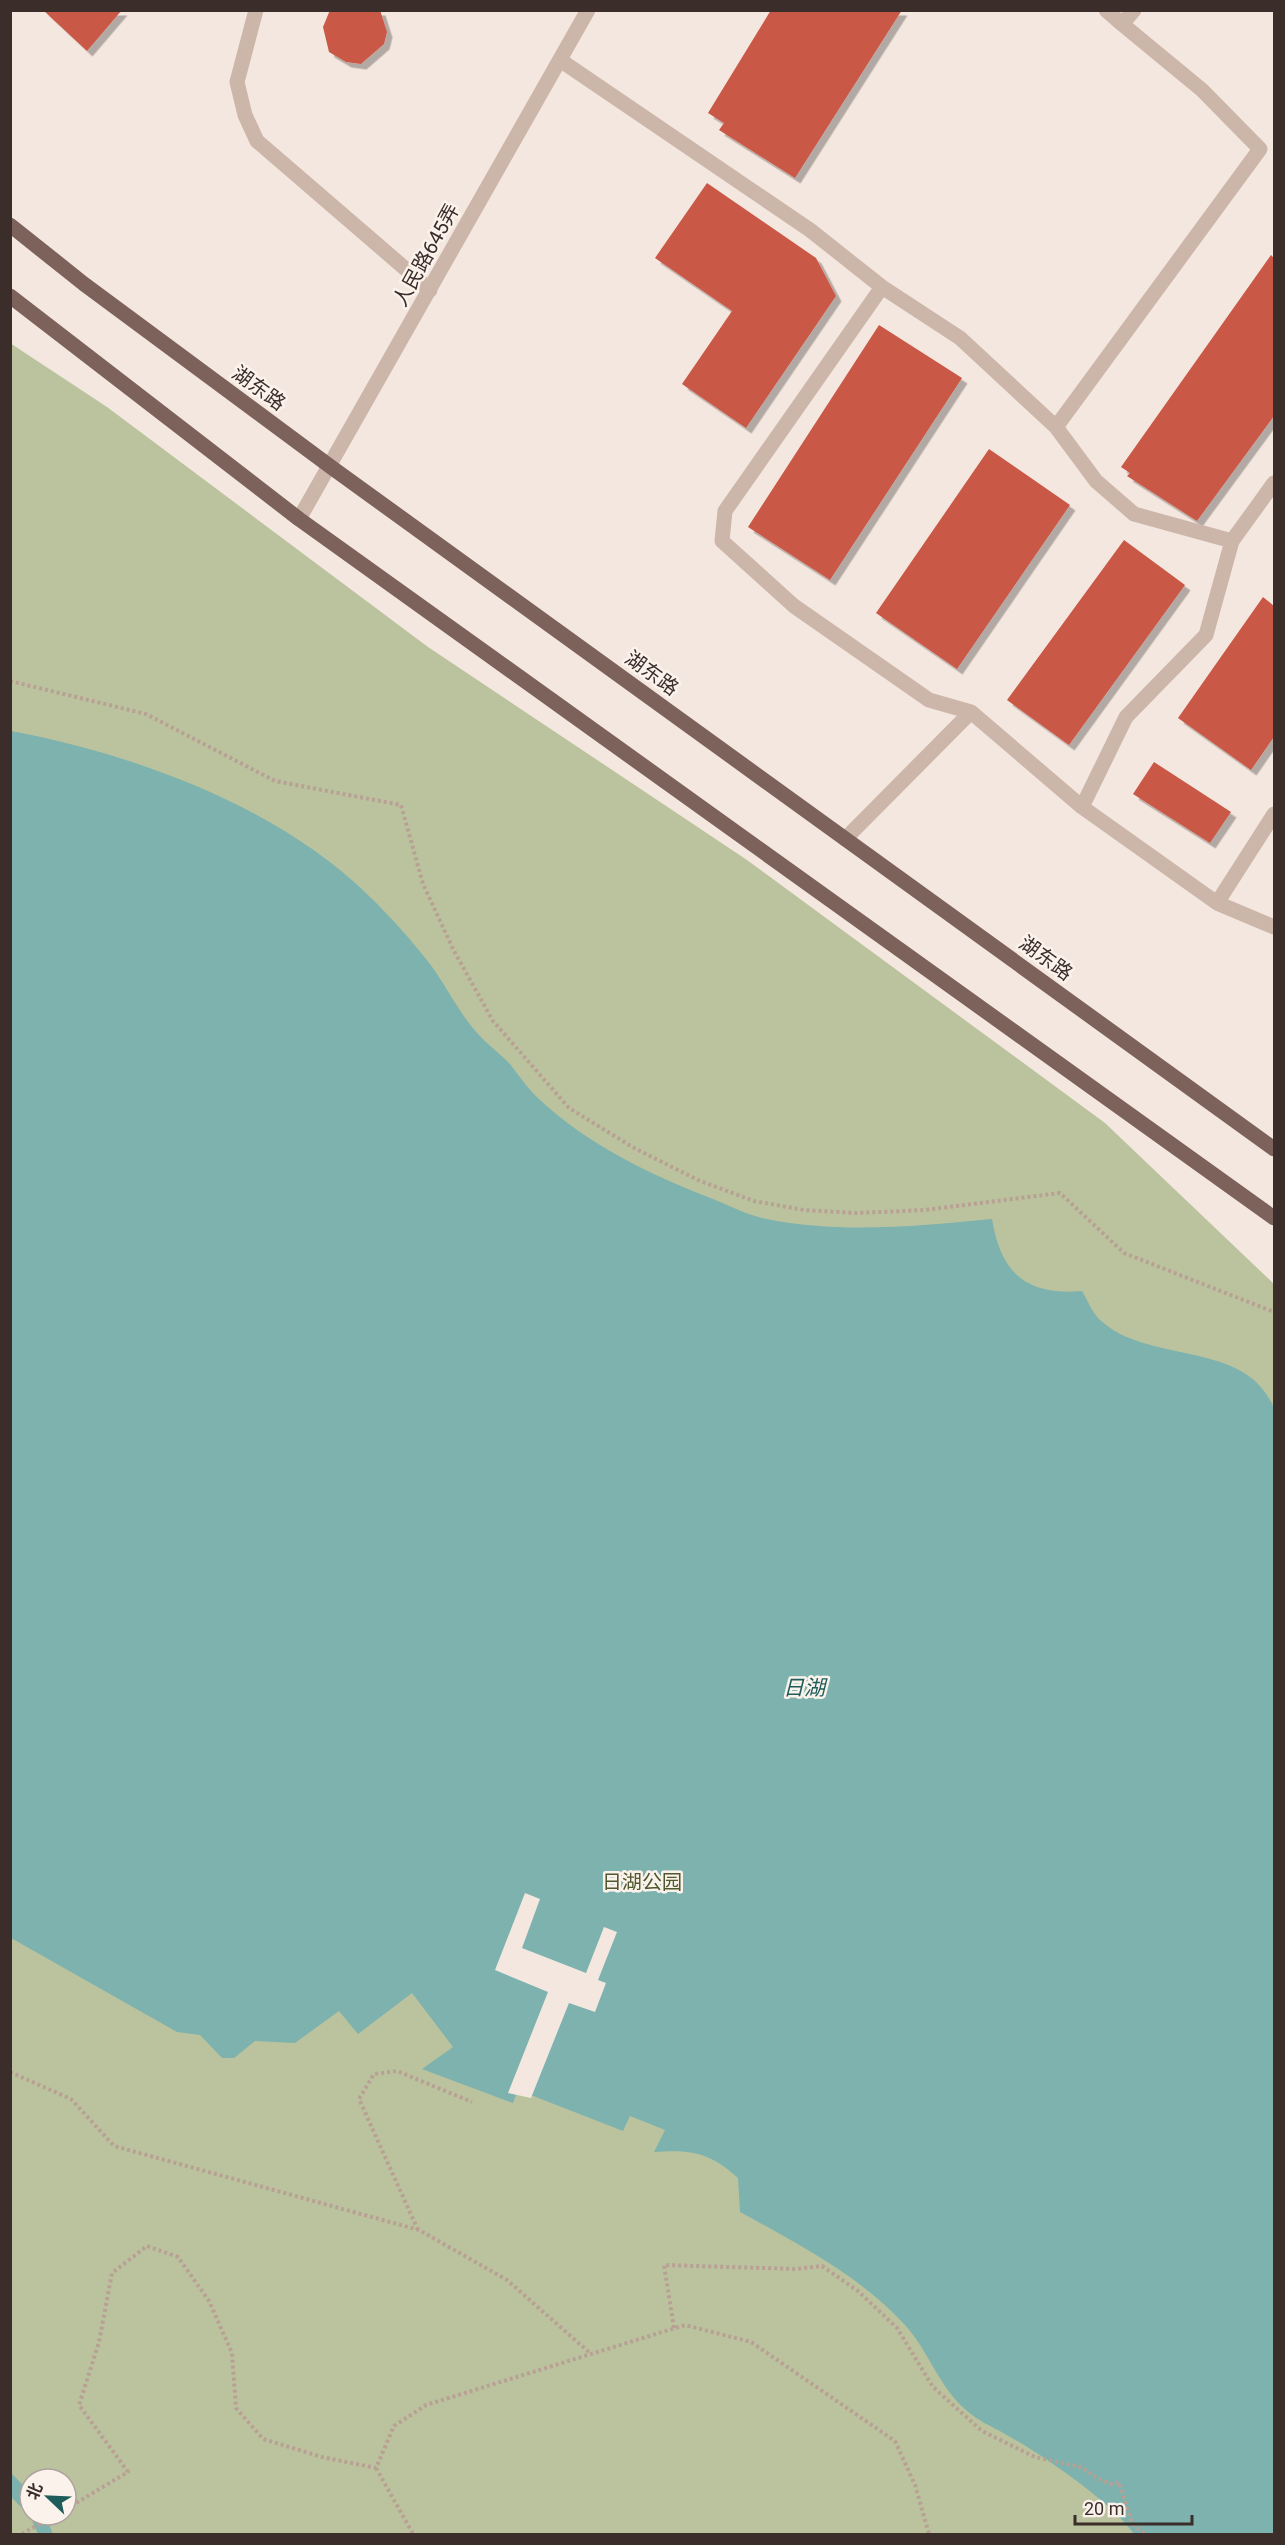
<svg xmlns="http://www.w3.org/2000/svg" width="1285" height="2545" font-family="Roboto,'Noto Sans SC',sans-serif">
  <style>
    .green { fill: #bbc39e; fill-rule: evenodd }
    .water { fill: #7db2ae }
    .pier { fill: #f4e7df }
    .building { fill: #c95847; filter: url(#shadow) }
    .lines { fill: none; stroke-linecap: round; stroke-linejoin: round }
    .path { stroke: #b8a094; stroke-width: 4; stroke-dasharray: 3 3; stroke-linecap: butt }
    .service { stroke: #ccb6aa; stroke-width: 15 }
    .tertiary { stroke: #ccb6aa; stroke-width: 15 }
    .primary { stroke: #7c625a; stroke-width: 15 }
    .labels { text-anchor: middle; stroke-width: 5; stroke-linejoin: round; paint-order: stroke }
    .street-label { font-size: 20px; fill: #3a2d2a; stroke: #fbf2ec }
    .park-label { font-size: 20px; fill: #4e592d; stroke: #fbf2ec }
    .water-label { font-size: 21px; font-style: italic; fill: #1e5d5a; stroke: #fbf2ec }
  </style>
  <defs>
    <filter id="shadow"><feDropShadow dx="5.5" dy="5.5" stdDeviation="0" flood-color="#0004"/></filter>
  </defs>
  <rect width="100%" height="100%" fill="#f4e7df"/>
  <path class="green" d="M10 343 107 407 428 647 747 860 1105 1123 1274 1284V2534H11ZM30 2479H66V2515H30Z"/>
  <path class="water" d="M11 731C134 754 277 806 368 895 390 916 412 941 430 964 445 984 456 1007 472 1027 482 1040 497 1051 509 1063 519 1075 527 1088 539 1099 588 1145 651 1175 713 1199 730 1206 749 1216 767 1219 840 1234 919 1226 992 1219 1001 1273 1026 1296 1082 1291 1087 1299 1092 1312 1099 1319 1148 1366 1245 1338 1274 1408V2534H1134C1112 2502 1040 2453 1005 2434 991 2426 978 2421 966 2410 939 2387 928 2350 905 2325 859 2275 798 2244 740 2212L738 2178C711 2153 691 2149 654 2152L665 2130 630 2116 623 2131 518 2090 513 2103 422 2069 453 2047 412 1993 358 2034 339 2011 295 2043 255 2041 234 2058H222L200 2035 177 2032 11 1938Z
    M11 2473 30 2492V2515H45L53 2534H38L30 2516 11 2497Z"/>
  <path class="pier" d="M525 1893 540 1899 522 1948 586 1973 604 1927 617 1932 598 1980 606 1983 595 2012 569 2003 531 2098 508 2093 548 1992 495 1970Z"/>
  <path class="building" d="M43 10H122L87 51Z
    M330 10H380L387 32 384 44 361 64 346 62 329 52 323 27Z
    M771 10H902L795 178 719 130 724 123 708 113Z
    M707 183 816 258 836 296 746 428 682 384 732 311 655 258Z
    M1271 255 1274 258V416L1197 521 1127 476 1130 473 1121 467Z
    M879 325 962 378 830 580 748 527Z
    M989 449 1070 505 957 669 876 613Z
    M1124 540 1185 585 1069 745 1007 700Z
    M1263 597 1274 606V737L1251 770 1178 718Z
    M1154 762 1231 812 1210 843 1133 794Z"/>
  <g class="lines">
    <path class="path" d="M10 681 146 714 275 781 401 805 423 884 454 951 493 1021 569 1108 634 1148 700 1181 754 1201 804 1210 857 1213 925 1210 1060 1193 1124 1253 1274 1312
      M10 2072 71 2099 114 2146 419 2230 507 2280 591 2354
      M418 2230 359 2099 374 2074 397 2071 472 2102
      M674 2328 664 2265 796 2269 822 2266 858 2291 897 2328 933 2387 982 2431 1035 2457 1081 2467 1097 2478 1111 2484 1119 2482 1132 2524 1146 2534
      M376 2468 413 2534
      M66 2509 128 2472 79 2405 99 2342 112 2273 147 2246 178 2257 209 2301 232 2353 236 2408 263 2439 322 2457 376 2468 394 2426 426 2405 685 2325 751 2342 895 2441 915 2485 929 2534
      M22 2534 55 2515"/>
    <path class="service" d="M256 10 237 82 245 115 257 141 430 290
      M1106 10 1122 24
      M560 60 810 230 882 287 960 338 1056 427 1096 481 1134 514 1232 541 1274 483
      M882 287 725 511 722 541 794 606 929 700 971 712
      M1056 427 1260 149 1202 90 1122 24 1134 10
      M1082 807 1126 717 1206 635 1232 541
      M1274 814 1217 903 1274 927
      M845 839 971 712 1082 807 1217 903"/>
    <path class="tertiary" d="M299 519 588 10"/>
    <path class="primary" d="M10 225 84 284 331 467 1274 1149
      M10 296 299 519 1274 1218"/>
  </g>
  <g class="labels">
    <g class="street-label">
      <text transform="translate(426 255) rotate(-61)" y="7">人民路645弄</text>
      <text transform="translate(259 388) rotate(36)" y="7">湖东路</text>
      <text transform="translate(652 673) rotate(36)" y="7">湖东路</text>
      <text transform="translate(1046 958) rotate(36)" y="7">湖东路</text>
    </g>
    <g class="park-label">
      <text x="642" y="1889">日湖公园</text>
    </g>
    <g class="water-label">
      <text x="804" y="1695">日湖</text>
    </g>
  </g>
  <rect width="1285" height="2545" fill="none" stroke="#3a2d2a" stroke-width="24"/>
  <g transform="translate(48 2497) rotate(293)"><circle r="28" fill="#fbf2ec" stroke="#aea39e" stroke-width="1.5"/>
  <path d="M0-4.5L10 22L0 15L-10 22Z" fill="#1e5d5a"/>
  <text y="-9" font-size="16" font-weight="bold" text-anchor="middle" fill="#3a2d2a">北</text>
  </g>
  <path d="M1075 2515v9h117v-9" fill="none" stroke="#3a2d2a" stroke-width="3"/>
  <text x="1084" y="2515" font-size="18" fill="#3a2d2a" stroke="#fbf2ec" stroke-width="4.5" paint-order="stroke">20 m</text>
</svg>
